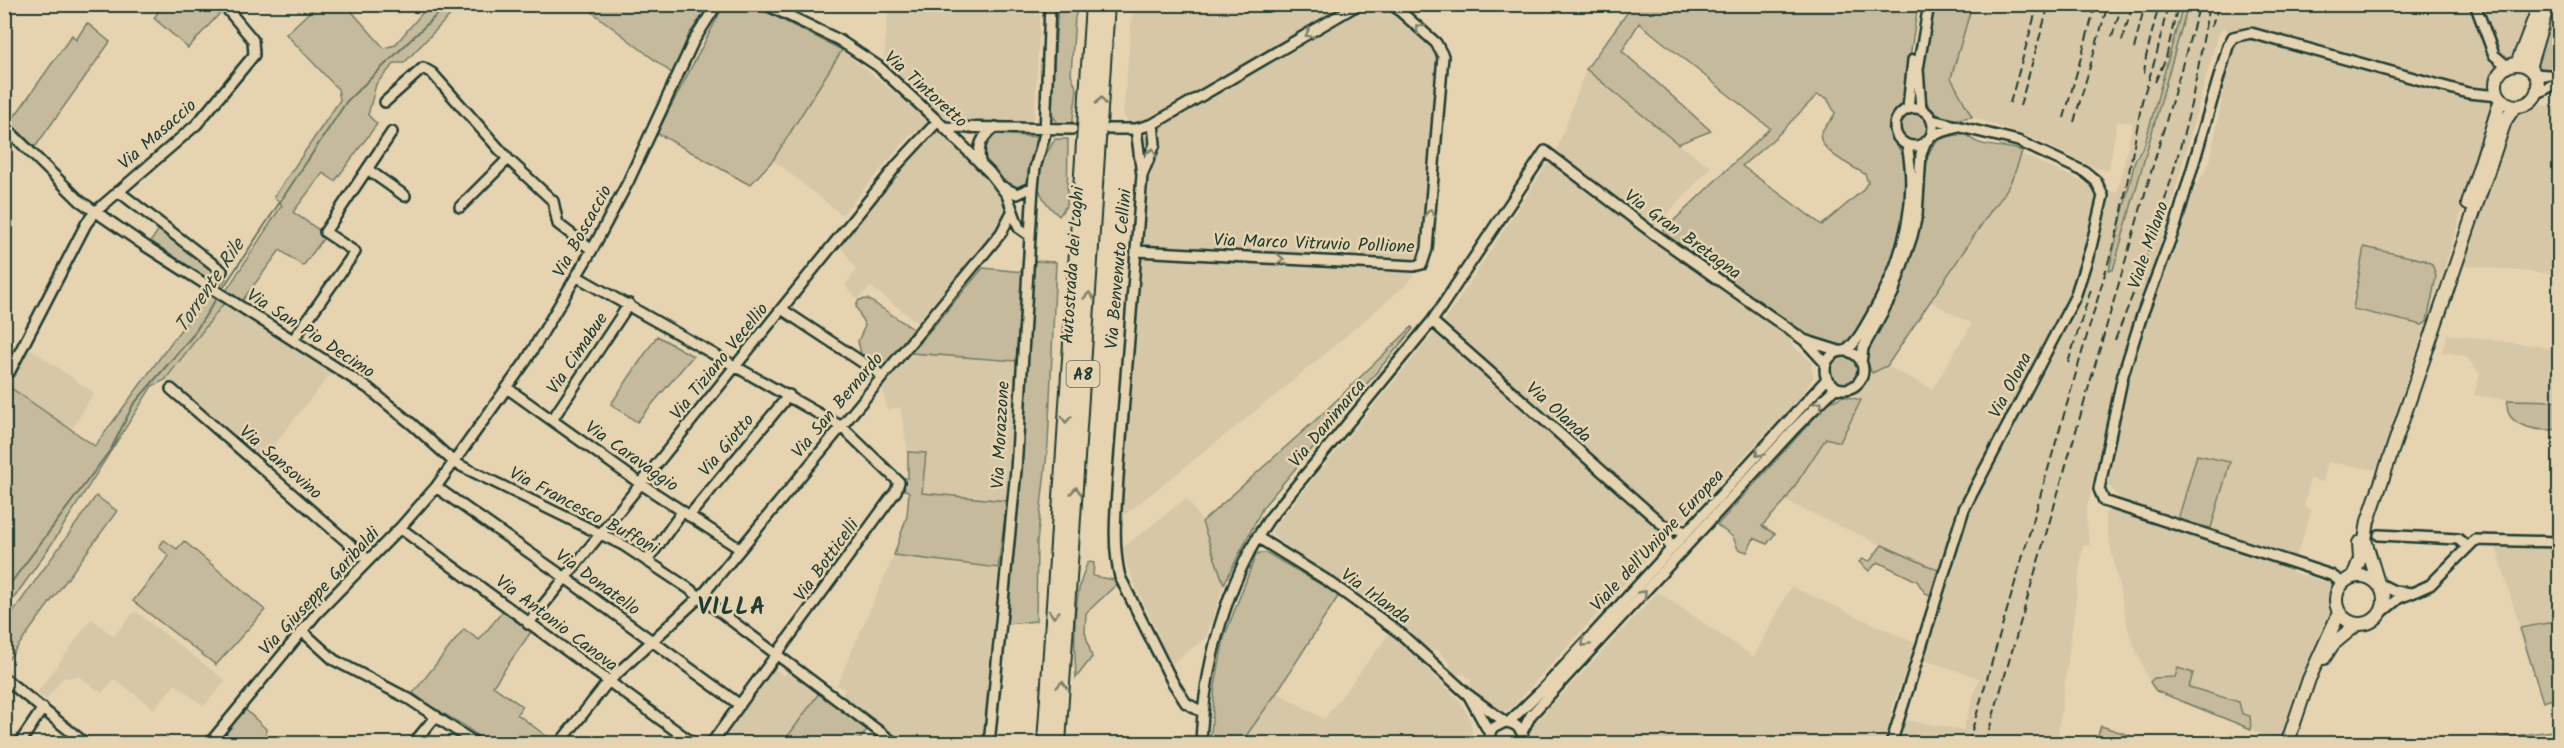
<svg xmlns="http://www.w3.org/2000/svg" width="2564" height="748" font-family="Kalam,sans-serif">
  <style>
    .built { fill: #d6c7a6 }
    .green { fill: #c5bb9c; stroke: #727c68; stroke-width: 1.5; fill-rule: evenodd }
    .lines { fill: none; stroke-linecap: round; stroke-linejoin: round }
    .stream { stroke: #687462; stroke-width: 2 }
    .minor-casing { stroke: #1f3d34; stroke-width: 14 }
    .major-casing { stroke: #1f3d34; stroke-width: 16 }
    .highway-casing { stroke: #1f3d34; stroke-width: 18 }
    .minor { stroke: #e6d4b1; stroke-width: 9 }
    .major { stroke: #e6d4b1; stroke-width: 12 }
    .highway { stroke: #e6d4b1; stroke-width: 14 }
    .rail { stroke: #1f3d34; stroke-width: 2; stroke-dasharray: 9 4.5; stroke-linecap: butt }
    .oneway { stroke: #79816c }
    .labels { text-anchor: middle; stroke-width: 5; stroke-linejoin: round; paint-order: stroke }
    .shield { fill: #e6d4b1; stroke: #5b6a5a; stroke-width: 1.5 }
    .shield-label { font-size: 16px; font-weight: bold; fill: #1f3d34 }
    .street-label { font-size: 18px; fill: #1f3d34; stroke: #e6d4b1 }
    .water-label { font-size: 20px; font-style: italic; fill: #314b3f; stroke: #e6d4b1 }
    .district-label { font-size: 24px; font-weight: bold; letter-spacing: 1.5px; fill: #1f3d34; stroke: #e6d4b1 }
  </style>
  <rect width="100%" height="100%" fill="#e6d4b1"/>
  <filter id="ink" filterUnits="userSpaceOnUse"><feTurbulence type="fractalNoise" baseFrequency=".0167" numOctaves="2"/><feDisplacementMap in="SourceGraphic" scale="12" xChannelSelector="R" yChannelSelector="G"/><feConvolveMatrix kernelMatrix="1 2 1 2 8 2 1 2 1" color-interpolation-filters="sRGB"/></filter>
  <g filter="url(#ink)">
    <path class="built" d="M1378 4 1388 8 1429 45 1435 53 1437 61 1423 260 1406 285 1288 385 1122 517 1146 150 1123 114 1133 5Z
      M888 5H1041L1034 117 1027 124 942 118 884 60Z
      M1972 5H2183L2145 143 2135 161 2109 270 2113 269 2188 5H2534L2515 55 2505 58 2493 75 2489 88 2493 105 2447 260 2377 470 2328 462 2323 482 2310 479 2304 506 2312 510 2291 572 2334 584 2337 600 2279 741 2156 691 2146 675 2129 633 2106 525 2105 514 2119 498 2105 481 2126 378 2193 192 2210 161 2233 42 2224 25 2217 38 2158 253 2119 372 2111 407 2088 503 2086 518 2090 545 2083 546 2057 743 1538 744 1527 732 1658 592 1754 657 1791 586 1915 643 1889 717 1963 730 1979 678 1921 659 1947 575 1785 501 1827 437 1840 441 1861 400 1855 398 1872 373 1887 366 1932 389 1972 324 1929 301 1992 209 2000 201 2021 154 2094 187 2117 193 2133 123 2117 121 2109 170 2097 169 2037 140 1972 117 1951 78Z
      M842 50 927 119 922 131 912 133 842 215 773 160Z
      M1586 69 1678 144 1711 167 1647 236 1791 340 1792 345 1811 362 1814 377 1800 397 1658 547 1515 704 1509 710 1499 712 1470 686 1471 680 1464 674H1454L1447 668 1451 664 1438 650H1429L1398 621 1285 548 1283 544 1272 534 1273 528 1445 320 1557 149Z
      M2539 104 2559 109V275L2463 265 2513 119Z
      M940 132 991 185 1008 210 1006 220 917 322 871 287 857 299 845 286 856 269 840 246 931 135Z
      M224 303 332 372 262 460 165 380Z
      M2447 334 2552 348 2559 338V401L2508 400 2474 395 2480 374 2465 356 2442 352Z
      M28 347 94 393 72 429 5 384Z
      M911 353 1016 361 1007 501 922 493 926 454 908 452 900 407 887 410 882 385Z
      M1187 498 1202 522 1224 584 1206 638 1170 665 1156 629 1134 583 1121 549Z
      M2495 544 2559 546V621L2520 628Z
      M894 555 998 568 983 743H907L841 696 845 690 837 685Z
      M135 611 226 681 204 706 175 684 154 709 114 679 102 693 78 676 63 678 46 700 37 693 91 619 114 636Z
      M1390 633 1460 701 1470 719 1474 744H1241L1277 692 1324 719Z
      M774 668 784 676 788 670 819 693 783 743H720Z"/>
    <path class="green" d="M150 5H215L221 12 188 48 154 18 158 12Z
      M317 5H346L384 48 395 45 429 5H460L404 63H395L376 84 368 115 377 124 335 181 323 173 293 212 326 235 303 266 280 250 242 301 226 291 282 205 274 197 340 100 338 89 286 34Z
      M583 5V4L710 5 689 34 673 74Z
      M724 5H752L842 50 773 160 750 185 657 133Z
      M1058 5H1079L1075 17 1071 74 1077 90 1072 126 1059 125 1051 113Z
      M1633 5H1918L1903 103 1894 113 1888 128C1894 142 1903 152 1907 166L1924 175C1928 145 1935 134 1967 135 1981 150 2004 144 2022 151 2016 171 2008 193 1992 209L1887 366 1872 373 1863 354 1838 344 1824 347 1662 232 1770 128 1639 23 1622 51 1711 131 1678 144 1586 69ZM1817 95 1827 98 1835 113C1832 121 1824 126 1821 133 1815 149 1855 168 1865 174L1868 182 1862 191 1822 225 1742 166 1777 136Z
      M1933 5H1972L1951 78 1972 117 1957 119 1956 121C1901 114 1926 41 1933 5Z
      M2183 5H2188L2113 270H2109L2135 161 2145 143Z
      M87 23 110 42 35 147 10 123 72 35 76 40Z
      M2555 27 2559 32V71C2550 73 2544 68 2535 70L2545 33Z
      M1898 127a15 15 0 1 1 30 0a15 15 0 1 1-30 0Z
      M996 134 1039 137C1040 145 1034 148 1032 155 1027 168 1031 182 1019 191 1001 185 985 170 983 149Z
      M1055 139H1068L1067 205 1059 216C1028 189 1035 171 1055 139Z
      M161 226 226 279 220 287 151 241Z
      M2364 247 2424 260 2432 264 2436 276 2427 322 2422 325 2353 309Z
      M1033 261 1056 262 1048 444 1037 542 1036 621 1007 624 1023 452Z
      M983 268 1023 272 1016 361 911 353Z
      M207 294 224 303 165 380 152 386 53 542 5 611V384L95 446Z
      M868 299 913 329 885 365 861 354 858 341 865 326 856 306 859 300Z
      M1412 327 1413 329 1263 507 1224 584 1202 522 1319 417Z
      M657 336 693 356 637 422 611 404Z
      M1831 370a13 13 0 1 1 26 0a13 13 0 1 1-26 0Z
      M1843 396 1861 400 1840 442 1826 438 1785 501 1762 526 1775 534 1767 544 1754 538 1747 552 1738 549 1733 537 1717 525 1828 403Z
      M2508 400 2559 401V429C2539 432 2502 427 2508 400Z
      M908 452 926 453 922 493 1007 501 998 568 894 555 907 516 909 492 905 490 903 478H908Z
      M2197 455 2230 462 2211 528 2178 520Z
      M96 496 117 511 5 664V623Z
      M164 540 177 549 184 541 265 610 216 665 133 601 169 556 159 547Z
      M1882 545 1938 570 1930 595 1925 593 1917 581 1878 562 1869 571 1859 562 1862 559 1870 561Z
      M1259 553H1267L1339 595 1277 692 1241 743 1210 744 1215 686 1224 638 1255 557Z
      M1088 562 1094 563 1093 576 1114 580 1116 585 1086 613 1085 632 1092 657 1076 678C1074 641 1072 596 1088 562Z
      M503 611 531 632 493 686 522 706 517 714 553 741 551 743H487L465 726 432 707 413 693 464 629 479 640Z
      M2559 621V697L2543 702 2520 628Z
      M2178 668 2193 673 2189 687 2239 702 2242 714 2250 716 2251 729 2156 691 2150 682 2154 678 2175 677Z
      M819 693 867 730 857 743H783Z
      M246 710 266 729V738L262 743H238L224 732 241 711Z
      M2101 726 2129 735 2126 743H2095Z
      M2559 730V743H2463Z"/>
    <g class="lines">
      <path class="stream" d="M221 291 347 101 448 4
        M4 592 111 449 133 405 193 335 218 296"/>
      <defs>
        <path id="minor" d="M765 4 839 40 878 66 944 127 990 173 1007 195 1019 228 1029 235
          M2475 4 2494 55 2507 66
          M2535 74 2560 76
          M2536 94 2560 81
          M385 102 423 68 432 73 508 159 553 201 558 224 592 250
          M1895 127a19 19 0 1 1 38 0a19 19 0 1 1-38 0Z
          M1908 108 1913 60
          M1921 109 1918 69 1929 4
          M4 126 80 201 144 245 368 388 413 425 455 463 623 545 688 588 896 744
          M944 127 1072 129
          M1109 129H1136L1153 124 1359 4
          M1136 129 1142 175 1155 144 1153 124
          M1932 135 1958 127
          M980 162C977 146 982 135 996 127
          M367 169 405 196
          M1142 175 1118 477C1116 511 1112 544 1120 577L1172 681 1186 703 1202 712
          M1003 187 1017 194 1033 187
          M118 191 222 271
          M460 207 508 159
          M1137 251 1414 266 1422 264 1427 249 1443 56 1436 43 1392 4
          M576 276 842 427 899 482 896 491 711 744
          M783 310 883 376
          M1432 321 1663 525 1687 532
          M293 340 355 252 325 232 392 132
          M1807 341 1839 351
          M1846 351C1857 342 1863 330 1870 318 1901 266 1919 206 1907 145
          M1825 370a19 19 0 1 1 38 0a19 19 0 1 1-38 0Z
          M1861 363 1863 348 1893 293 1912 236 1917 215 1921 154 1925 143
          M4 367 10 371 86 224 95 212 197 124 254 55 253 40 223 4
          M507 388 641 484 740 549
          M171 389 368 560
          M552 420 629 304
          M436 487 564 577 740 705
          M689 516 789 395
          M1665 527 1670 550
          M400 528 694 744
          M2379 535 2458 539 2467 547
          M1257 537 1328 581 1400 633 1467 694 1505 722
          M647 561 682 512
          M2343 583 2331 575 2104 501 2099 489 2123 375 2142 315 2175 227 2228 46 2233 37 2251 33 2468 93 2499 96
          M2378 583 2394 591 2412 593 2399 598 2382 612
          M2412 593 2430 585 2475 540 2560 542
          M528 624 898 164 938 121
          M302 631 334 660 409 699 477 744
          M4 678 86 744
          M1469 696 1489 732
          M1509 722 1543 689 1827 379
          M1522 732 1531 715 1796 427 1836 387
          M19 744 43 708
          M209 744 317 613 400 528 436 487 526 361 592 250 628 182 693 42 717 4
          M413 744 436 716
          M559 744 608 682 705 592 1001 233 1012 212
          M989 744 1016 470 1033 187 1035 168 1045 134 1050 4
          M1201 744C1204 666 1225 584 1269 519L1432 321 1545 151 1654 234 1804 340 1826 364
          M1488 744 1491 729 1505 722C1517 723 1525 731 1523 744
          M1891 744 1964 509 2075 297 2091 247 2103 196 2096 181 2085 172 2018 141 1932 120"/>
        <path id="major" d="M2517 64 2540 4
          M2496 85a21 21 0 1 1 42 0a21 21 0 1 1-42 0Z
          M2529 68 2548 4
          M2468 204 2501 99
          M2336 600a24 24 0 1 1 48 0a24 24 0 1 1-48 0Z
          M2353 577 2360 559 2359 543
          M2378 583 2365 540 2368 521 2505 121 2515 106
          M2324 658 2333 644 2356 625
          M2287 744 2309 679 2339 613"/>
        <path id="highway" d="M1045 744 1093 4
          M1058 744 1107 4"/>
      </defs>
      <use href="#minor" class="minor-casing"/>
      <use href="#major" class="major-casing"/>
      <use href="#highway" class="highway-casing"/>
      <use href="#minor" class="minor"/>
      <use href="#major" class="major"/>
      <use href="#highway" class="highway"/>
      <path class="rail" d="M2211 27 2220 4
        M2112 37 2122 4
        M2122 41 2133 4
        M2134 49 2145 4
        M2144 74 2146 57 2159 4
        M2155 82 2166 58 2178 4
        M2010 103 2038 4
        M2020 106 2049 4
        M2064 118 2096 4
        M2074 122 2108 4
        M2115 340C2145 266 2170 190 2189 113 2197 77 2203 41 2209 4
        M2068 363 2092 286
        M1968 744 2120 222 2142 101 2157 53 2168 4
        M1985 744 2200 4"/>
    </g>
    <defs><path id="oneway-chevron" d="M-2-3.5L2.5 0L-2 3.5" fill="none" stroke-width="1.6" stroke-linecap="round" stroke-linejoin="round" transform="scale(1.5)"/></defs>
    <g class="oneway">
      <use href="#oneway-chevron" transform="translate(1419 28) rotate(-139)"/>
      <use href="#oneway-chevron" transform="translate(1309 34) rotate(150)"/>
      <use href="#oneway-chevron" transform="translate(1101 101) rotate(-86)"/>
      <use href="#oneway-chevron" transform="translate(1152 152) rotate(-73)"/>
      <use href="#oneway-chevron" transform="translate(1430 213) rotate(-85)"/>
      <use href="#oneway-chevron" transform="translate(1280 259) rotate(3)"/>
      <use href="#oneway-chevron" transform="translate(1089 296) rotate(-86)"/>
      <use href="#oneway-chevron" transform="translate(1819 405) rotate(-45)"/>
      <use href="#oneway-chevron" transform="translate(1066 419) rotate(94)"/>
      <use href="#oneway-chevron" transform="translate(1759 453) rotate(133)"/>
      <use href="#oneway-chevron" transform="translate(1076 491) rotate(-86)"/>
      <use href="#oneway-chevron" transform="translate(1643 594) rotate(-47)"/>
      <use href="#oneway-chevron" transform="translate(1054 614) rotate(94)"/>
      <use href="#oneway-chevron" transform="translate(1585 643) rotate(133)"/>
      <use href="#oneway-chevron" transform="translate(1062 685) rotate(-86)"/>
    </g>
  </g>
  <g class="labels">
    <rect class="shield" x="1066.5" y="361" width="33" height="26" rx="4.5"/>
    <g class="shield-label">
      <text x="1083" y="380">A8</text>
    </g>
    <g class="street-label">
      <text transform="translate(926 89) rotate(42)" y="6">Via Tintoretto</text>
      <text transform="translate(157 134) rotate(-41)" y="6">Via Masaccio</text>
      <text transform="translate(582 231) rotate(-61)" y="6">Via Boscaccio</text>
      <text transform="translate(1683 234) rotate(36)" y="6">Via Gran Bretagna</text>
      <text transform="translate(1314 243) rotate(2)" y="6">Via Marco Vitruvio Pollione</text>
      <text transform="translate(2148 245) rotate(-71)" y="6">Viale Milano</text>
      <text transform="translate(1072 265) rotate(-86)" y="6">Autostrada dei Laghi</text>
      <text transform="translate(1118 269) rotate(-85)" y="6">Via Benvenuto Cellini</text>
      <text transform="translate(311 333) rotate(33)" y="6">Via San Pio Decimo</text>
      <text transform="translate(577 353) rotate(-56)" y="6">Via Cimabue</text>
      <text transform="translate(719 361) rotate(-51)" y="6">Via Tiziano Vecellio</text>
      <text transform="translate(2010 385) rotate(-62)" y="6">Via Olona</text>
      <text transform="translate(837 405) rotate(-50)" y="6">Via San Bernardo</text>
      <text transform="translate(1559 412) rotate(42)" y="6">Via Olanda</text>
      <text transform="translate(1327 423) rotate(-50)" y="6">Via Danimarca</text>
      <text transform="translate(1000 435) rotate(-87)" y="6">Via Morazzone</text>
      <text transform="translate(726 445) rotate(-50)" y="6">Via Giotto</text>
      <text transform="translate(632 456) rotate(35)" y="6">Via Caravaggio</text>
      <text transform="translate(281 462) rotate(41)" y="6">Via Sansovino</text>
      <text transform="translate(584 510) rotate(28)" y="6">Via Francesco Buffoni</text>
      <text transform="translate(1657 540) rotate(-47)" y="6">Viale dell'Unione Europea</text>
      <text transform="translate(826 560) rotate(-54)" y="6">Via Botticelli</text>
      <text transform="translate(598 582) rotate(36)" y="6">Via Donatello</text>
      <text transform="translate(319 591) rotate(-47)" y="6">Via Giuseppe Garibaldi</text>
      <text transform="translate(1376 596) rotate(36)" y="6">Via Irlanda</text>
      <text transform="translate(557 623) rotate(37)" y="6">Via Antonio Canova</text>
    </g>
    <g class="water-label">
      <text transform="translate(209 285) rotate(-56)" y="7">Torrente Rile</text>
    </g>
    <g class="district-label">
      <text x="732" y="614">VILLA</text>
    </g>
  </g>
  <rect width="2564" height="748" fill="none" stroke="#e6d4b1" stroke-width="24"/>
  <rect x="12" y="12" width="2540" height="724" fill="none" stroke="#1f3d34" stroke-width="2" filter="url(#ink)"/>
</svg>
